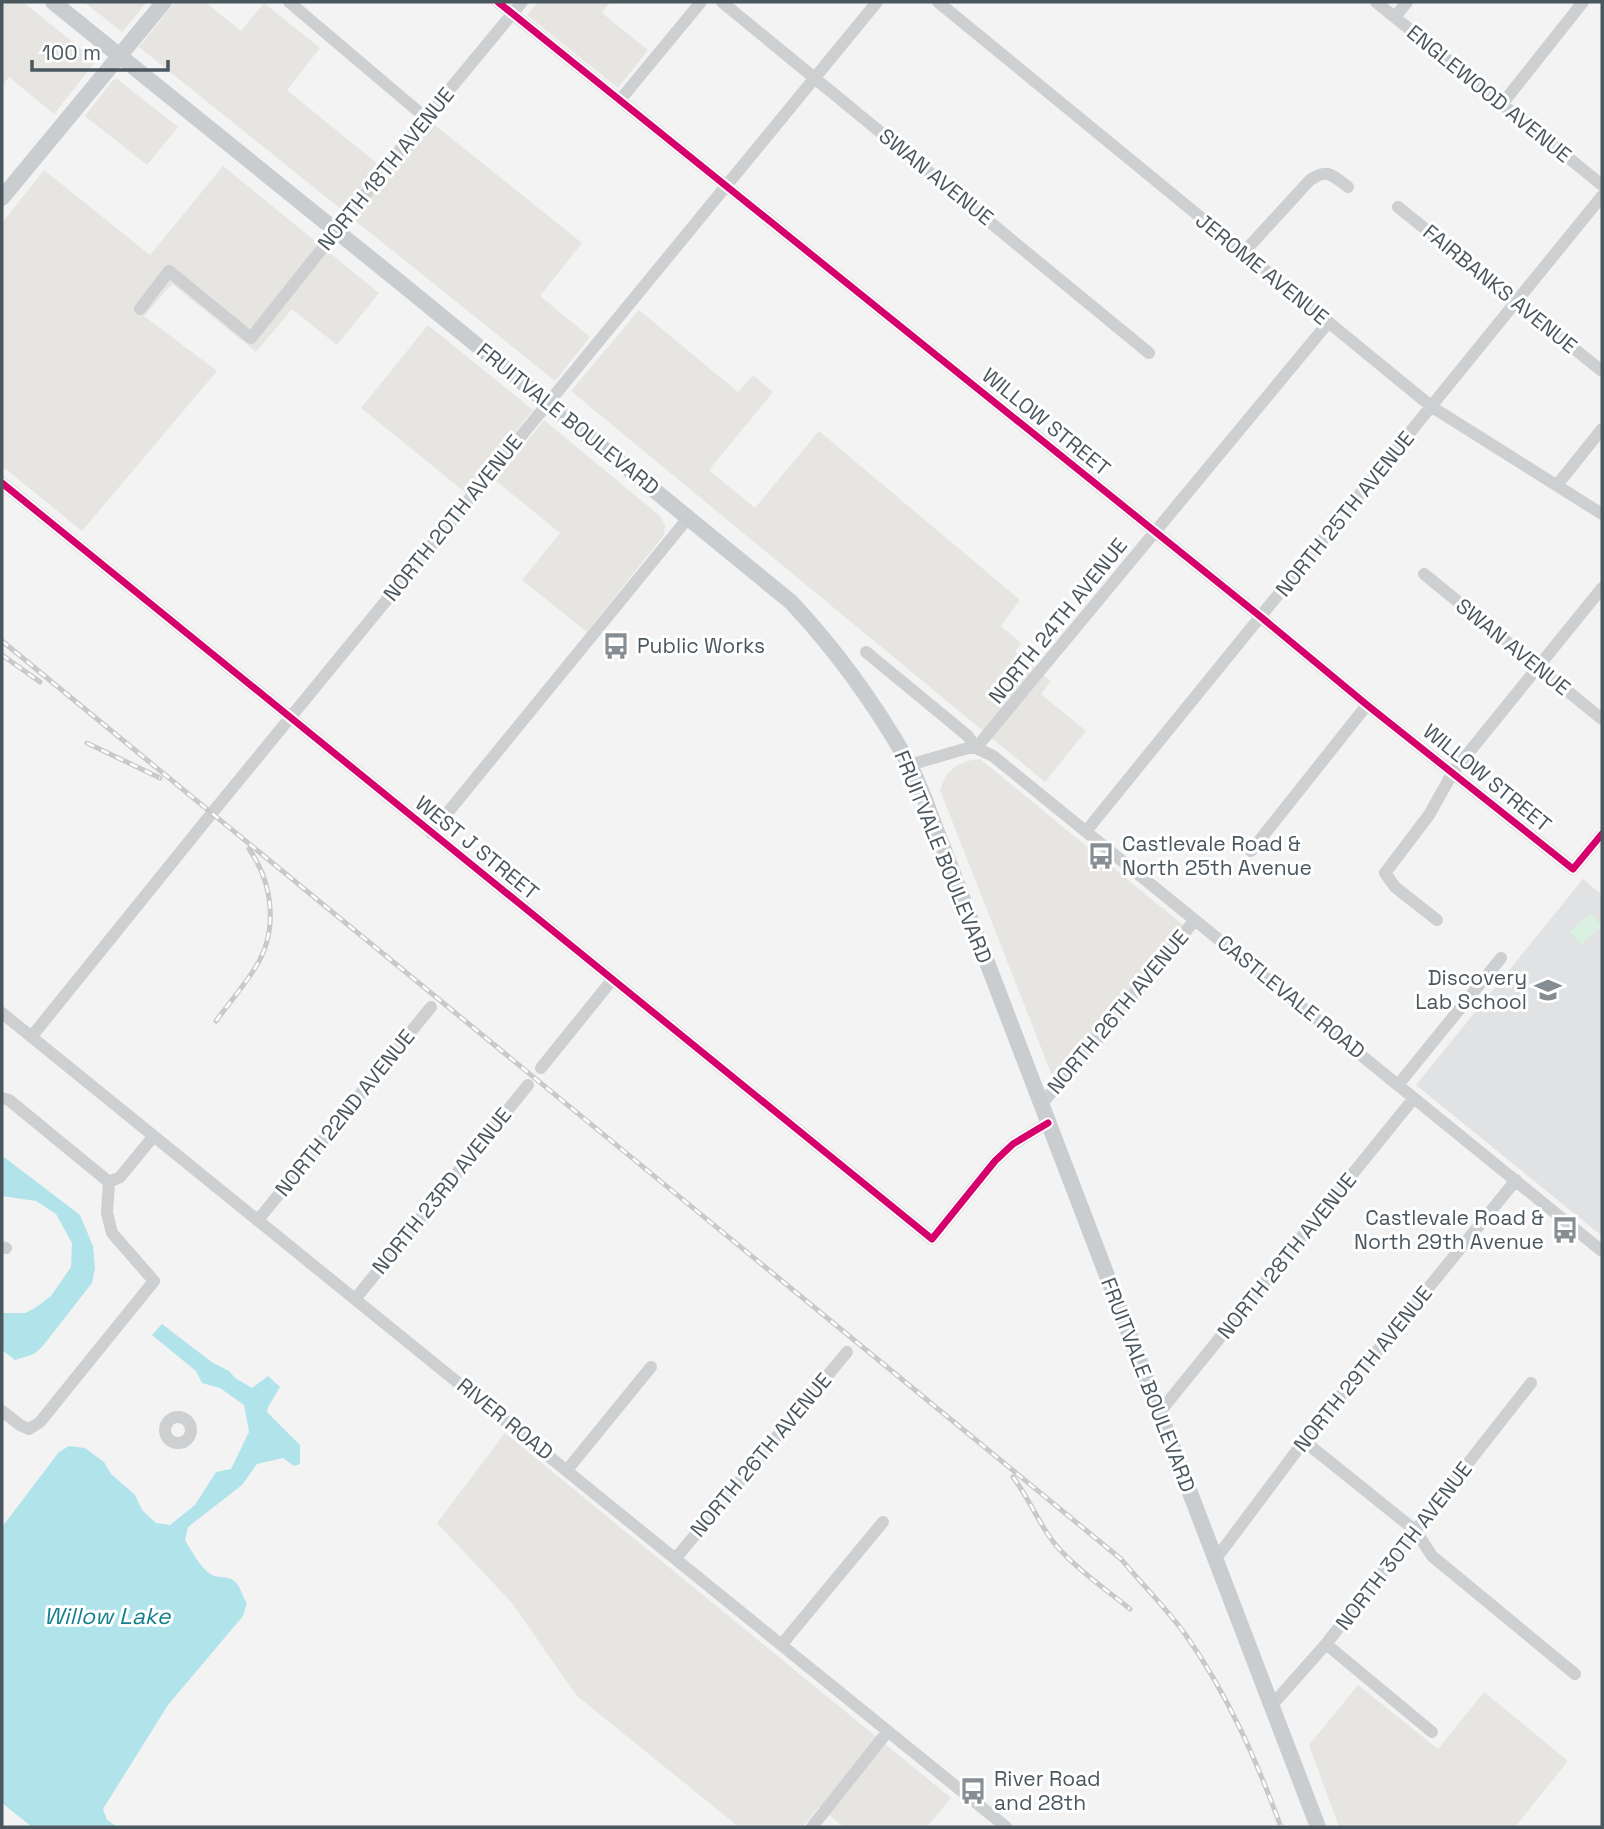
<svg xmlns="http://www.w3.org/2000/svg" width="1604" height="1829" font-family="'Space Grotesk',sans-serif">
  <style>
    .commercial { fill: #e7e5e2 }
    .education { fill: #e1e2e3 }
    .green { fill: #daf0e1 }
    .water { fill: #b1e3eb }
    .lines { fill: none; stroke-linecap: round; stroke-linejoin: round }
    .minor { stroke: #cdcfd1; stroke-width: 12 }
    .major { stroke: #cacdd0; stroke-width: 16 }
    .rail-casing { stroke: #c8c9cb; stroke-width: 5 }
    .rail { stroke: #fff; stroke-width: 2.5; stroke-dasharray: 8; stroke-linecap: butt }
    .cycleway-casing { stroke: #fff; stroke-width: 11 }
    .cycleway { stroke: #d6006c; stroke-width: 7 }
    .labels { text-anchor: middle; stroke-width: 6; stroke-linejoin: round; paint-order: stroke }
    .street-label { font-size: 21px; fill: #4b575f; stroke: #fff }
    .poi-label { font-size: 21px; fill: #4b575f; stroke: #fff; text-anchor: start }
    .water-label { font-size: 23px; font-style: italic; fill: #158090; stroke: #fff }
  </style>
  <rect width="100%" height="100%" fill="#f3f3f3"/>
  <path class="commercial" d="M2 2H23L96 61 54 114 9 77 2 86Z
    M84 2H147L122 32Z
    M175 2H205L241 31 264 3 320 48 287 90 379 165 421 114 582 243 540 296 590 337 555 381 139 47Z
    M538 2H610L602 13 648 50 618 88 527 15Z
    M117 79 178 127 147 165 85 116 113 80Z
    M223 166 379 293 337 345 292 309 256 352 172 284 144 316 217 371 82 531 2 466V223L44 170 150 255Z
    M639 310 738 392 753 375 773 392 709 470 755 508 819 431 1020 600 1001 626 1021 643 1015 652 1051 681 1041 694 1086 731 1045 782 571 391Z
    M428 325 533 410 466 493 361 408Z
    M544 420 660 516 665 525 664 535 587 632 522 580 560 533 496 481Z
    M980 759 1193 933 1060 1096 940 790 945 777 954 767 967 761Z
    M505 1433 951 1798 927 1827H844L819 1807 802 1827H739L577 1696 511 1602 437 1523Z
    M1358 1685 1438 1749 1484 1692 1568 1761 1515 1827H1339L1309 1745Z"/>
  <path class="education" d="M1583 879 1602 895V1236L1416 1085Z"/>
  <path class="green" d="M1591 913 1602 926 1582 944 1569 932Z"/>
  <path class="water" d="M4 1157 80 1215 93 1246 95 1268 92 1283 42 1347 34 1354 15 1360 2 1350V1313H25L35 1308 51 1296 71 1267 72 1243 56 1214 36 1201 2 1196V1159Z
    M162 1324 213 1363 229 1371 235 1378 252 1388 268 1376 280 1387 268 1407 267 1412 300 1445V1464L294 1466 283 1458 257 1464 242 1485 188 1527 185 1540C192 1551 200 1568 212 1575 218 1578 227 1576 233 1580 242 1587 241 1595 247 1603L243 1616 168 1705 103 1809 107 1820 118 1827H32L2 1803V1527L59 1452 69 1446 85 1448 104 1462 111 1474 135 1495 142 1510 156 1523 170 1525 195 1505 216 1472 231 1469 249 1432 244 1405 220 1388 202 1383 196 1371 152 1335Z"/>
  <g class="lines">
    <path class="minor" d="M289 2 426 118
      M498 2 1261 617 1367 705 1573 869 1602 834
      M722 2 1149 353
      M938 2 1432 407 1602 514
      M1376 2 1602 185
      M1395 17 1407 2
      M620 100 701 2
      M1502 104 1583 2
      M1398 207 1602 371
      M1243 253 1310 180C1328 168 1332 175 1348 187
      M140 309 169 271 251 338 426 118 522 2
      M2 483 932 1239 995 1161 1013 1144 1048 1123
      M1557 485 1602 429
      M1424 574 1602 719
      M866 652 968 736 976 748 1328 323
      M909 765 968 748H976L993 756 1602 1251
      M1087 830 1602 196
      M431 833 688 518
      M1251 851 1367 705
      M1437 920 1395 887 1385 873 1429 815 1453 772 1602 588
      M2 1013 1006 1827
      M32 1036 212 813 877 2
      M541 1068 612 980
      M1398 1085 1501 958
      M2 1098 9 1100 109 1182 107 1213 112 1233 154 1281 40 1422 29 1429 20 1425 2 1411
      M1041 1105 1195 920
      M109 1182 120 1177 153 1137
      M258 1220 431 1007
      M2 1247 6 1248
      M356 1298 528 1085
      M1159 1413 1414 1098
      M165 1430a13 13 0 1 1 26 0a13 13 0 1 1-26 0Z
      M1304 1441 1416 1531 1432 1556 1575 1674
      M567 1470 651 1367
      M676 1558 847 1352
      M1215 1560 1304 1441 1516 1180
      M782 1644 883 1522
      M1326 1644 1432 1732
      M1273 1704 1326 1644 1531 1383
      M812 1827 888 1731"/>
    <path class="major" d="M53 2 402 284 791 602C837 651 875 704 908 762 922 787 930 816 941 842L1318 1827
      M2 198 164 2"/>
    <defs>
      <path id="rail" d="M2 641 1121 1559C1142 1584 1166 1608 1185 1634 1227 1693 1256 1759 1281 1827
        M2 655 40 682
        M87 743 160 778
        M216 1021C229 1003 244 986 255 968 279 931 273 883 249 849
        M1013 1477C1031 1501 1042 1532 1063 1553 1083 1574 1108 1591 1130 1609"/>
    </defs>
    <use href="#rail" class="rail-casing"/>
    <use href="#rail" class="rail"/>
    <defs>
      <path id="cycleway" d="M498 2 1261 617 1367 705 1573 869 1602 834
        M2 483 932 1239 995 1161 1013 1144 1048 1123"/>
    </defs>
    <use href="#cycleway" class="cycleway-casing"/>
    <use href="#cycleway" class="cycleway"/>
  </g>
  <defs>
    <symbol id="bus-bare" viewBox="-9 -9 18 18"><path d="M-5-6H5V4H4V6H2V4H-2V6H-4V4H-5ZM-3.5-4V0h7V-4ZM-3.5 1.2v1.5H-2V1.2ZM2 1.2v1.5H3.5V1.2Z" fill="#868e93" stroke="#fff" stroke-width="2.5" paint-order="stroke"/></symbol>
    <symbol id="school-bare" viewBox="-9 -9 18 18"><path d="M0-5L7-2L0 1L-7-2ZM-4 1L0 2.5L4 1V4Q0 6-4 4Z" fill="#868e93" stroke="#fff" stroke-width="2.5" paint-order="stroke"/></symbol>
  </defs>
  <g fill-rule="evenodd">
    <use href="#bus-bare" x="597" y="627" width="38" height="38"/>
    <use href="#bus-bare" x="1082" y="837" width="38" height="38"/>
    <use href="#school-bare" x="1529" y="971" width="38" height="38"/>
    <use href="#bus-bare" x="1546" y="1211" width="38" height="38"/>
    <use href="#bus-bare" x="954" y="1772" width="38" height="38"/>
  </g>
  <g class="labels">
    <g class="street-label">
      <text transform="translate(1489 94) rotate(39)" y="7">ENGLEWOOD AVENUE</text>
      <text transform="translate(386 169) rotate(-51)" y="7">NORTH 18TH AVENUE</text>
      <text transform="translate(936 177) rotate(39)" y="7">SWAN AVENUE</text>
      <text transform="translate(1262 269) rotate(39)" y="7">JEROME AVENUE</text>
      <text transform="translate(1500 289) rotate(39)" y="7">FAIRBANKS AVENUE</text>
      <text transform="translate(568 419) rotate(39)" y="7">FRUITVALE BOULEVARD</text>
      <text transform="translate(1046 422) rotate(39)" y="7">WILLOW STREET</text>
      <text transform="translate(1345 514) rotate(-51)" y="7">NORTH 25TH AVENUE</text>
      <text transform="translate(453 518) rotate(-51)" y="7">NORTH 20TH AVENUE</text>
      <text transform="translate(1058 621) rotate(-51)" y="7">NORTH 24TH AVENUE</text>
      <text transform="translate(1513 647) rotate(39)" y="7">SWAN AVENUE</text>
      <text transform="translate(1487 778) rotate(39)" y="7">WILLOW STREET</text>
      <text transform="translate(477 848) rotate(39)" y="7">WEST J STREET</text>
      <text transform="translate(943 857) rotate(68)" y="7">FRUITVALE BOULEVARD</text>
      <text transform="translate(1291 997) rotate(39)" y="7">CASTLEVALE ROAD</text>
      <text transform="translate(1118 1012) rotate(-50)" y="7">NORTH 26TH AVENUE</text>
      <text transform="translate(345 1113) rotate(-51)" y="7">NORTH 22ND AVENUE</text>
      <text transform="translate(442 1191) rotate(-51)" y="7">NORTH 23RD AVENUE</text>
      <text transform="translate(1287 1256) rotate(-51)" y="7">NORTH 28TH AVENUE</text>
      <text transform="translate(1363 1369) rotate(-51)" y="7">NORTH 29TH AVENUE</text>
      <text transform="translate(1148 1385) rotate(69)" y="7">FRUITVALE BOULEVARD</text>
      <text transform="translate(505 1419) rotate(39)" y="7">RIVER ROAD</text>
      <text transform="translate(761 1455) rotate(-50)" y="7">NORTH 26TH AVENUE</text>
      <text transform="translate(1404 1546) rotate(-52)" y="7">NORTH 30TH AVENUE</text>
    </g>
    <g class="poi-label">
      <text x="637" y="653">Public Works</text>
      <text x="1122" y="851">Castlevale Road &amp;<tspan x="1122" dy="24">North 25th Avenue</tspan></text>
      <text x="1527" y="985" text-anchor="end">Discovery<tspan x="1527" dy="24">Lab School</tspan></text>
      <text x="1544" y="1225" text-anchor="end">Castlevale Road &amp;<tspan x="1544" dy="24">North 29th Avenue</tspan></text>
      <text x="994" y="1786">River Road<tspan x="994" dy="24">and 28th</tspan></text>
    </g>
    <g class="water-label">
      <text x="107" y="1624">Willow Lake</text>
    </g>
  </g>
  <rect width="1604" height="1829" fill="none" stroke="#4b575f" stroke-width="7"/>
  <path d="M32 60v10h136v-10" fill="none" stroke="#4b575f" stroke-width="3.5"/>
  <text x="42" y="60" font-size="21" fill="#4b575f" stroke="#ffffff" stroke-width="5" paint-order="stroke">100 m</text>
</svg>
